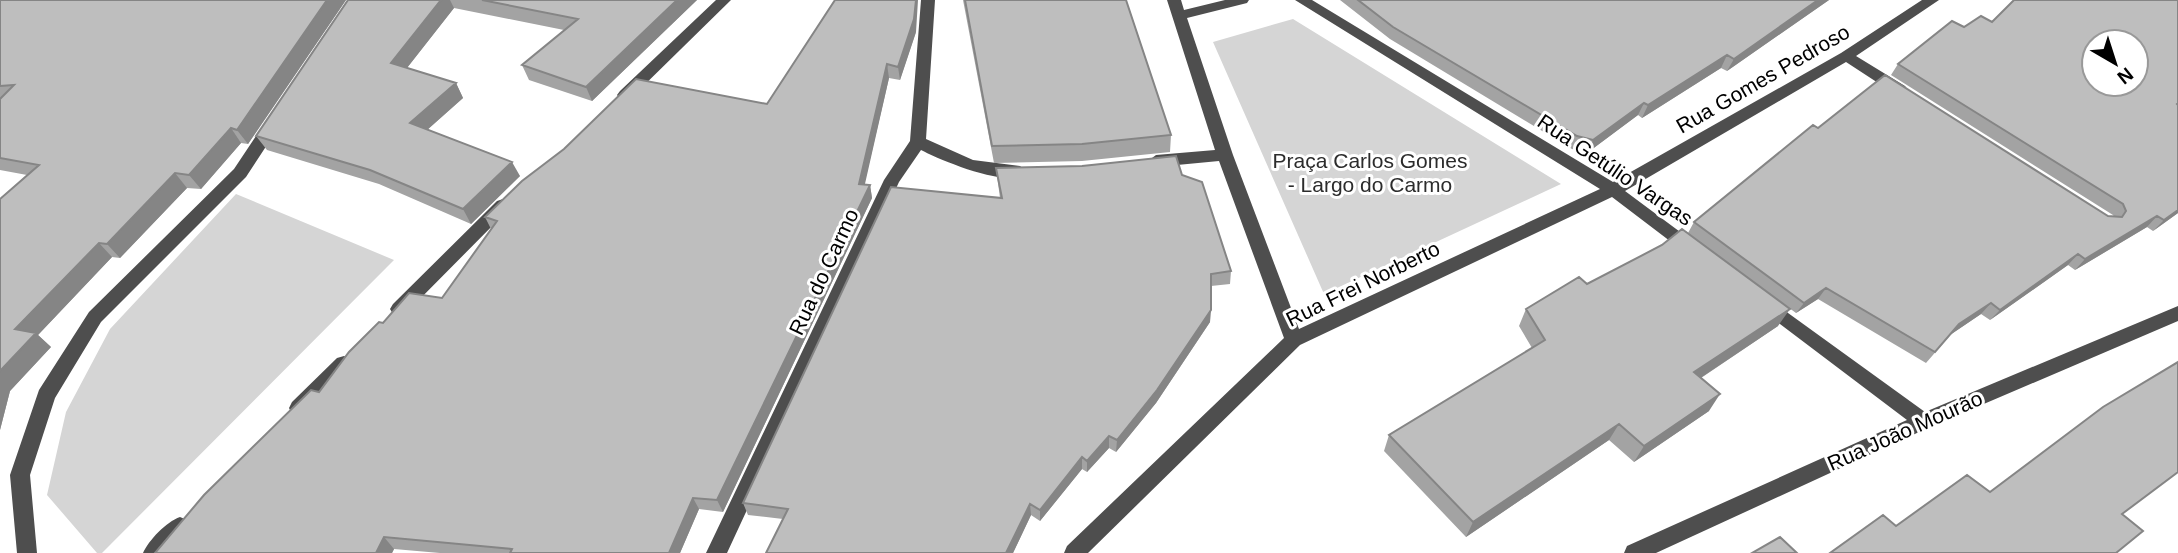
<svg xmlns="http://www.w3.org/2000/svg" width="2178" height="553" font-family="Arial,sans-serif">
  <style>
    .green { fill: #d5d5d5 }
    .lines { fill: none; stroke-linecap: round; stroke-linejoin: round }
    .minor { fill: #4e4e4e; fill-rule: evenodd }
    .wall { fill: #a3a3a3 }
    .shaded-wall { fill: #858585 }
    .building { fill: #bebebe; stroke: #858585; stroke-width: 2; fill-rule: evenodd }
    .labels { text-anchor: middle; stroke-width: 6; stroke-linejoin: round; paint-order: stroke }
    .street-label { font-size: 21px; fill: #000; stroke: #fff }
    .park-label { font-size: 21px; fill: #2c2c2c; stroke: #fff }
  </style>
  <rect width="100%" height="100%" fill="#fff"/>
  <path class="green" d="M1293 19 1561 184 1324 294 1213 42Z
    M236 194 394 260 102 553H97L47 495 66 412 110 329Z"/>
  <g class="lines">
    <path class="minor" d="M716 0H731L630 99H620L617 95 620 91Z
      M921 0H935L926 139 973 160 1020 166 1028 172C1013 191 940 160 921 150L899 182 727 553H706L884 180 910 141Z
      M1167 0H1181L1184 10 1225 0H1249L1247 3 1187 18 1233 155 1299 329 1600 189 1295 0H1312L1613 182 1841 53 1922 0H1939L1856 56 1905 86 1908 90 1905 94H1895L1846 62 1625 191 1699 246 1702 250 1699 254H1687L1612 197 1300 345 1088 553H1064L1067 546 1284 338 1219 161 1156 167 1148 161 1156 155 1215 150Z
      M274 117 282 122 246 177 101 322 55 398 30 475 37 553H17L10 475 39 390 89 312 234 169 268 118Z
      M503 199 509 201 511 205 509 209 405 314H393L390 309 393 304 497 201Z
      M1766 297 1925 412 2178 306V321L1930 427 1656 553H1624L1627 546 1907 420 1760 309 1757 304 1760 299Z
      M344 356 351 358 353 363 351 368 306 414 299 416 292 414 289 408 292 402 337 358Z
      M180 517 187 520 190 526 167 553H143C149 540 166 522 180 517Z"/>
  </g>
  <path class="wall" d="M0 0H346L248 144 241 143 201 189 187 188 120 258 112 257 38 335 51 347 10 391 0 430V199L27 175 0 170Z
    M348 0H697L592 101 529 80 522 65 564 30 454 8 407 68 456 83 463 98 427 130 520 176 471 224 379 184 267 150 256 136Z
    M963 0H1126L1171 135 1170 152 1082 161 994 163Z
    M1340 0H1829L1727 71 1721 68 1642 118 1638 115 1587 153 1572 149 1390 39Z
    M1992 22 2177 104 2178 213 2153 231 2147 227 2075 270 2068 265 1990 320 1981 314 1950 335 1926 363 1818 299 1796 313 1718 256 1778 326 1701 378 1709 411 1634 462 1609 440 1466 537 1384 451 1389 435 1532 348 1519 326 1526 309 1587 284 1688 233 1694 222 1818 128 2108 216 2114 217 2113 215 1891 75 1898 64 1964 27Z
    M916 32 900 80 889 78 864 185H870L872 198 723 512 699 509 680 553H440L394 549 392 553H155L319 392 383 323 442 298 491 229 485 217 767 104Z
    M996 168 1182 175 1231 271 1230 284 1211 286 1210 322 1156 403 1116 452 1109 448 1087 472 1082 469 1040 521 1031 515 1013 553H766L783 519 748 515 743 503 1000 198Z"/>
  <path class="shaded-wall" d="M327 0H346L248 144 237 130Z
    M441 0H450L454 8 399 78 391 63Z
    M677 0H697L592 101 586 87Z
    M916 0H918L916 32 900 80 898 67Z
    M1818 0H1829L1727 71 1734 59Z
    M1727 55 1721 68 1642 118 1648 105Z
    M887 64 889 78 862 197 859 184Z
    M456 83 463 98 418 138 410 123Z
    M1644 103 1638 115 1587 153 1593 140Z
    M231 128 241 143 201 189 189 175Z
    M512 162 520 176 471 224 463 209Z
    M175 173 187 188 120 258 107 244Z
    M870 185 872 198 723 512 717 500Z
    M2178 210V213L2153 231 2164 220Z
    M2157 216 2147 227 2075 270 2085 259Z
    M99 243 112 257 38 335 51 347 10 391 0 430V371L15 329Z
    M2078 254 2068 265 1990 320 2000 310Z
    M1826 288 1818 299 1796 313 1804 303Z
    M1991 303 1981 314 1950 335 1926 363 1959 324Z
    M1790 309 1778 326 1684 389 1694 372Z
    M1211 310 1210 322 1156 403 1116 452 1117 440Z
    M1720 394 1709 411 1634 462 1644 446Z
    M1619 424 1609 440 1466 537 1473 522Z
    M1109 436V448L1087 472V461Z
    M1082 457V469L1040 521V510Z
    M693 498 699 509 680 553H669Z
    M1030 504 1031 515 1013 553H1006Z
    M384 537 394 549 392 553H376Z"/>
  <path class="building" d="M0 0H327L237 130 231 128 189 175 175 173 107 244 99 243 15 329 36 333 0 371V199L39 165 0 158V99L14 85 0 86Z
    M348 0H441L391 63 456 83 410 123 512 162 463 209 370 170 256 136Z
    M482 0H677L586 87 522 65 578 19Z
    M835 0H916L914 19 898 67 887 64 859 184 870 185 717 500 693 498 669 553H510L512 549 384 537 376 553H155L204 495 311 390 319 392 349 352 379 322 383 323 409 293 442 298 497 221 485 217 522 181 564 149 636 79 767 104Z
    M965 0H1126L1171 135 1082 144 992 146Z
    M1358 0H1818L1734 59 1727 55 1648 105 1644 103 1593 140 1577 136 1393 27Z
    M2014 0H2178V103L2177 104 2178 105V210L2164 220 2157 216 2085 259 2078 254 2000 310 1991 303 1959 324 1935 352 1826 288 1804 303 1694 222 1813 125 1818 128 1885 75 2108 216 2122 217 2126 211 2123 204 1898 64 1952 21 1964 27 1981 16 1992 22ZM2094 42H2136V84H2094Z
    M1176 156 1182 175 1202 182 1231 271 1211 274V310L1157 390 1117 440 1109 436 1087 461 1082 457 1040 510 1030 504 1006 553H766L788 509 743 503 891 187 1002 198 996 168 1082 166Z
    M1682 229 1790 309 1694 372 1720 394 1644 446 1619 424 1473 522 1389 435 1545 340 1526 309 1579 277 1587 284 1662 245Z
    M2178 362V472L2122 514 2143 531 2116 553H1830L1883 515 1896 526 1967 475 1990 492 2103 407Z
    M1780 537 1797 553H1752Z"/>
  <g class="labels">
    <g class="street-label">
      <text transform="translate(1763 79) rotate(-30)" y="7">Rua Gomes Pedroso</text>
      <text transform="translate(1615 170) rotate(34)" y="7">Rua Getúlio Vargas</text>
      <text transform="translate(824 272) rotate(-65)" y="7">Rua do Carmo</text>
      <text transform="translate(1363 284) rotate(-26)" y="7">Rua Frei Norberto</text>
      <text transform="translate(1905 431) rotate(-24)" y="7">Rua João Mourão</text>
    </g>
    <g class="park-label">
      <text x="1370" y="168">Praça Carlos Gomes<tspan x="1370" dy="24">- Largo do Carmo</tspan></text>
    </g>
  </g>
  <g transform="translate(2115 63) rotate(141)"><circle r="33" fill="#ffffff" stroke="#999999" stroke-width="2"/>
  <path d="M0-5L12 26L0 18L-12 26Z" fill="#000000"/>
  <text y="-10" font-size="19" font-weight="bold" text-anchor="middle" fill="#000000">N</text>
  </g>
</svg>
